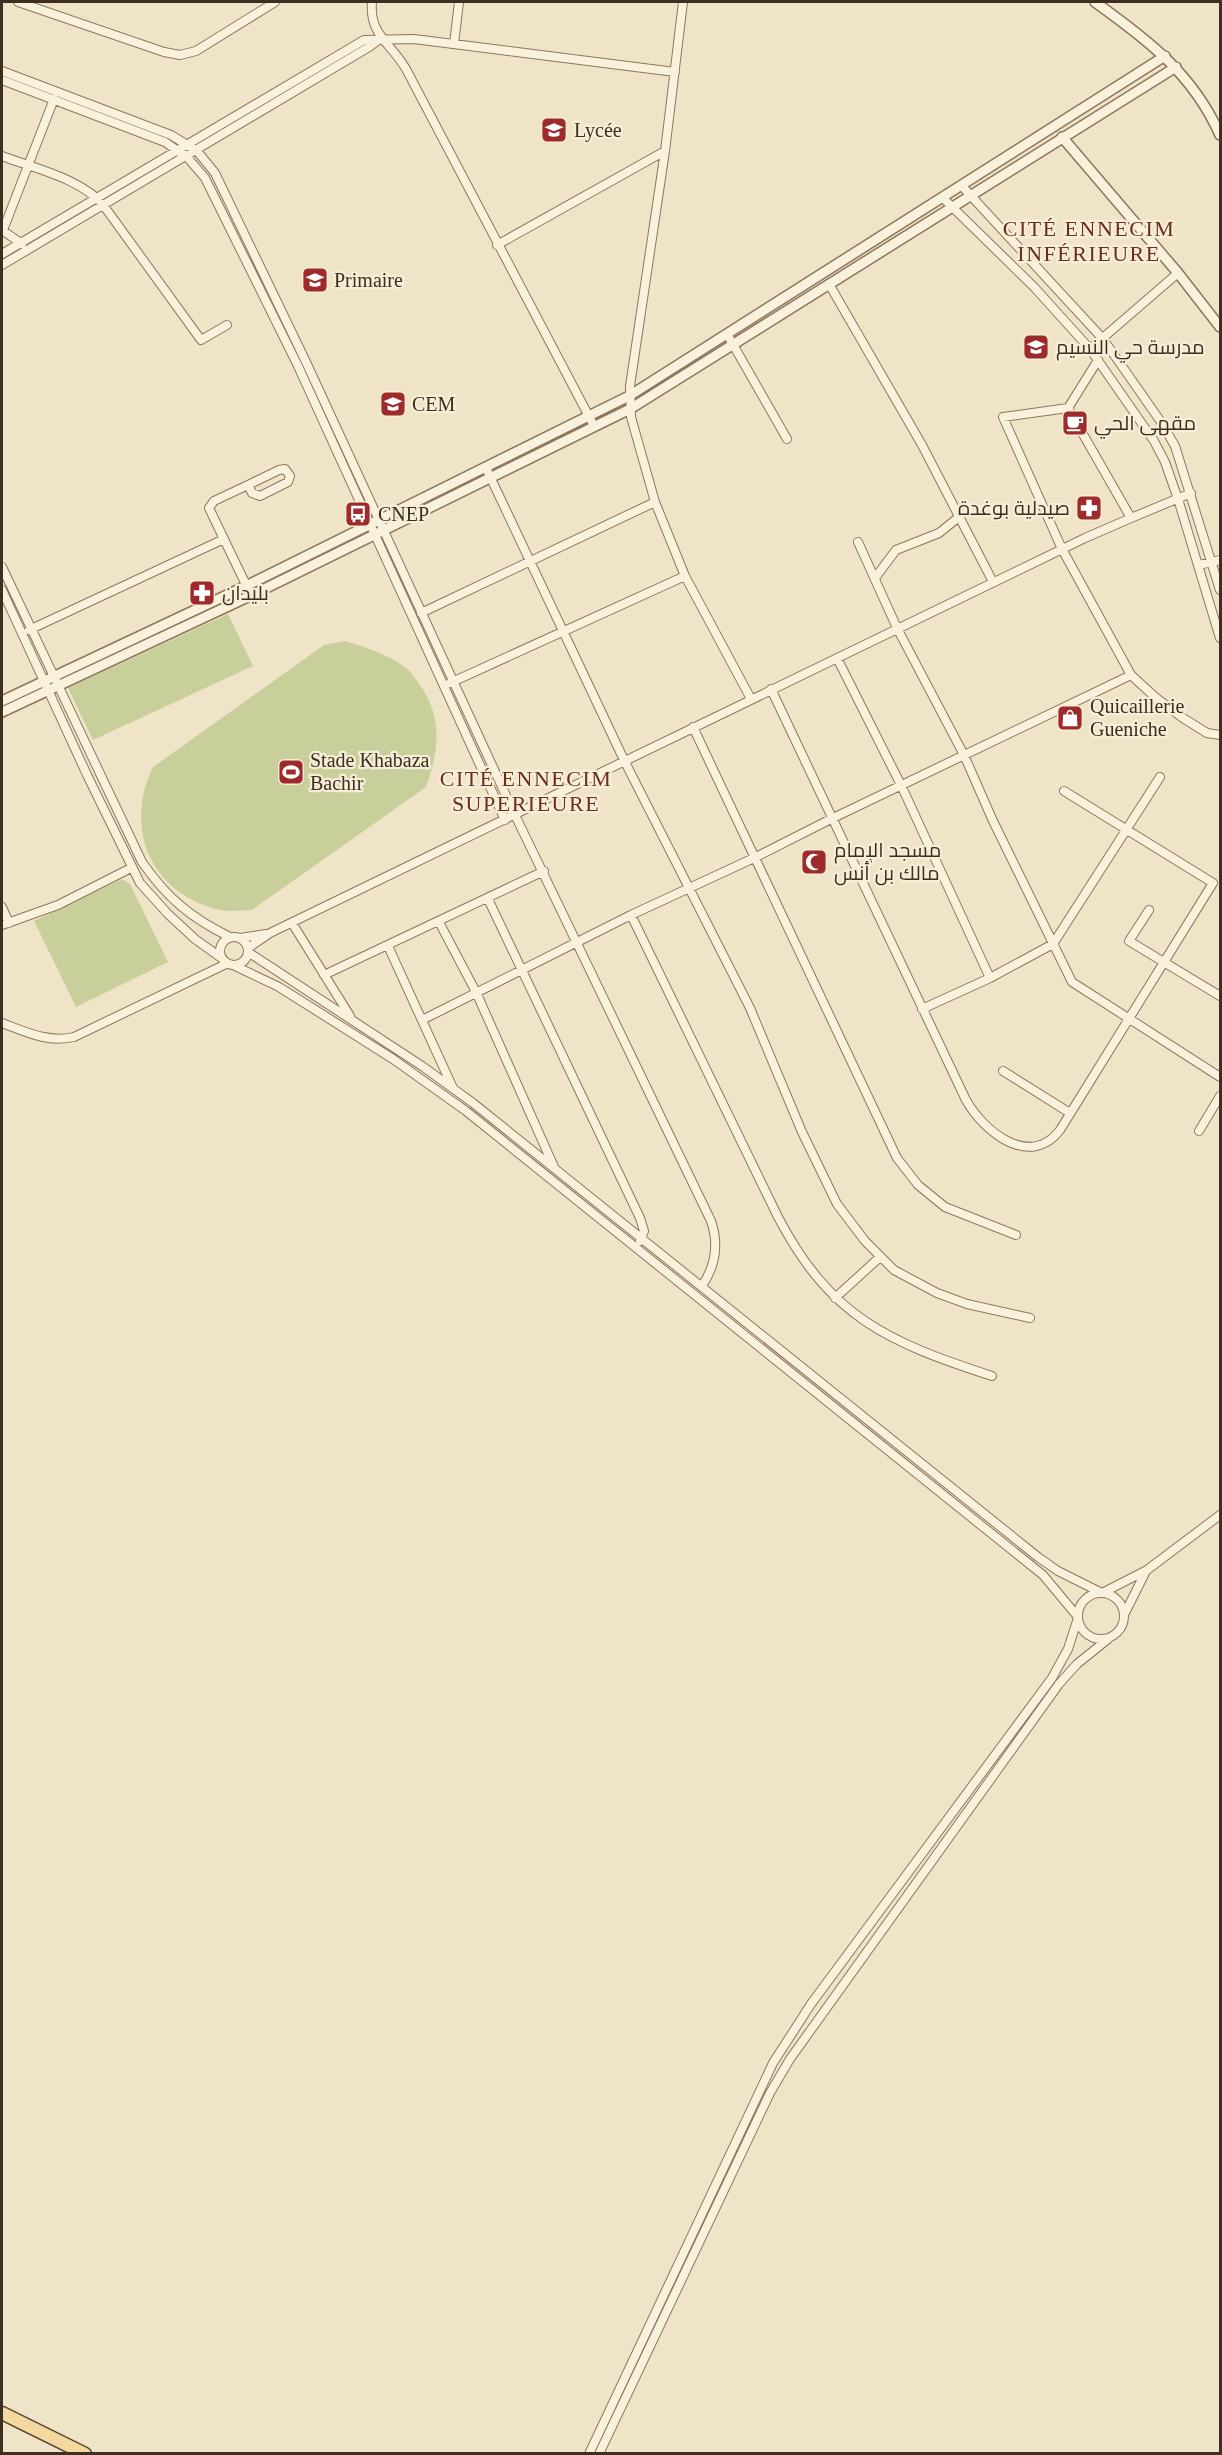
<svg xmlns="http://www.w3.org/2000/svg" width="1222" height="2455" font-family="'Times New Roman',Cairo,serif">
  <style>
    .green { fill: #c9cf9b }
    .lines { fill: none; stroke-linecap: round; stroke-linejoin: round }
    .minor-casing { stroke: #8d765c; stroke-width: 10 }
    .tertiary-casing { stroke: #8d765c; stroke-width: 12 }
    .primary-casing { stroke: #5b4430; stroke-width: 15 }
    .minor { stroke: #faf1dc; stroke-width: 8 }
    .tertiary { stroke: #faf1dc; stroke-width: 9 }
    .primary { stroke: #f3d9a0; stroke-width: 12 }
    .labels { text-anchor: middle; stroke-width: 4.5; stroke-linejoin: round; paint-order: stroke }
    .poi-label { font-size: 20px; fill: #3d2e20; stroke: #f7eed8; text-anchor: start }
    .quarter-label { font-size: 22px; letter-spacing: 1.5px; fill: #6b2e1e; stroke: #f7eed8 }
  </style>
  <rect width="100%" height="100%" fill="#f0e4c8"/>
  <path class="green" d="M228 614 253 666 93 740 68 688Z
    M345 641C365 647 387 654 405 667 410 670 413 676 417 681 443 715 440 748 426 787L252 910C242 910 230 912 220 910 151 894 123 829 153 767L324 645Z
    M122 879 130 884 168 962 76 1007 34 921Z"/>
  <g class="lines">
    <defs>
      <path id="minor" d="M18 2 164 52 180 55 196 51 275 2
        M372 2C369 35 391 43 406 69L594 426
        M683 2 665 151 630 386 631 417 655 502 685 576 751 699
        M454 44 459 2
        M2 71 171 135 197 151 215 173 306 362 515 815 711 1221C719 1244 716 1265 702 1286
        M2 80 165 142 187 157 205 178 298 366 505 820
        M2 156C33 168 83 179 104 206L201 340 227 325
        M961 185 1103 339 1161 422 1175 446 1220 590
        M943 198 1034 287 1090 349 1154 441 1165 462 1178 499 1220 638
        M2 230 22 244
        M3 230 54 99
        M497 245 665 151
        M2 254 364 40 414 39 675 72
        M2 265 369 47 381 38
        M829 284 922 445 993 582
        M727 334 787 439
        M1090 349 1178 273
        M1098 360 1068 408 1003 417 1062 549 1131 675 1155 697 1183 718 1207 733 1220 735
        M486 468 624 760 750 1008 802 1132 837 1204 865 1241 894 1270 937 1293 967 1304 1030 1318
        M285 469 290 476 288 482 260 496 252 493 248 485 279 470Z
        M248 485 214 501 209 508 249 591
        M1131 518 1191 493
        M858 542 897 628 964 755 993 821 1072 982 1220 1077
        M1199 565 1220 560
        M2 567 142 862C167 898 191 918 230 937
        M875 578 896 550 939 533 959 517
        M2 590 88 777 140 883 168 914 195 939 220 957
        M421 613 655 502
        M29 630 224 539
        M837 658 901 785 990 978
        M450 683 685 576
        M771 689 966 1100C984 1132 1030 1169 1060 1130L1213 883 1064 791
        M693 727 897 1158 918 1185 945 1207 1016 1235
        M488 899 640 1218 644 1231 640 1241
        M2 907 9 923
        M1149 910 1129 941 1220 996
        M631 915 778 1217C831 1318 888 1342 992 1376
        M439 922 476 992 554 1167
        M292 923 350 1016
        M2 925 58 905 131 868
        M220 951a14 14 0 1 1 28 0a14 14 0 1 1-28 0Z
        M240 938 266 934
        M388 946 452 1086
        M248 948 270 933 1085 538 1131 518 1068 408
        M248 952 422 1066 473 1103 1038 1557 1058 1571 1100 1592
        M235 966 279 987 393 1059 466 1111 1043 1575 1078 1617
        M324 975 544 871
        M922 1009 990 978 1053 944 1160 777
        M422 1020 631 915 754 858 831 819 1131 675
        M2 1023C26 1032 48 1043 74 1037L226 964
        M1003 1071 1070 1113
        M1199 1131 1220 1096
        M835 1298 880 1257
        M1104 1592 1147 1570 1220 1515
        M1078 1616a23 23 0 1 1 46 0a23 23 0 1 1-46 0Z
        M1125 1613 1146 1571
        M589 2454 773 2063 811 2004 1052 1678 1068 1649 1078 1618
        M599 2454 770 2093 790 2059 1059 1684 1077 1664 1108 1639"/>
      <path id="tertiary" d="M1095 2C1148 40 1193 74 1220 135
        M1062 137 1178 273 1220 327
        M2 701 246 586 629 396 1165 56
        M2 712 252 595 630 409 1176 67"/>
      <path id="primary" d="M2 2413 85 2454"/>
    </defs>
    <use href="#minor" class="minor-casing"/>
    <use href="#tertiary" class="tertiary-casing"/>
    <use href="#primary" class="primary-casing"/>
    <use href="#minor" class="minor"/>
    <use href="#tertiary" class="tertiary"/>
    <use href="#primary" class="primary"/>
  </g>
  <defs>
    <symbol id="school-square" viewBox="-11 -11 22 22"><rect x="-9" y="-9" width="18" height="18" rx="4" fill="#9e2a2b" stroke="#f7eed8"/><path d="M0-5L7-2L0 1L-7-2ZM-4 1L0 2.5L4 1V4Q0 6-4 4Z" fill="#fff"/></symbol>
    <symbol id="cafe-square" viewBox="-11 -11 22 22"><rect x="-9" y="-9" width="18" height="18" rx="4" fill="#9e2a2b" stroke="#f7eed8"/><path d="M-5.5-4.5H6V0H3Q3 3.5 0 3.5H-2.5Q-5.5 3.5-5.5 0ZM3-3.2v2h1.7v-2ZM-6 4.5H4V6H-6Z" fill="#fff"/></symbol>
    <symbol id="pharmacy-square" viewBox="-11 -11 22 22"><rect x="-9" y="-9" width="18" height="18" rx="4" fill="#9e2a2b" stroke="#f7eed8"/><path d="M-2-6h4v4h4v4h-4v4h-4v-4h-4v-4h4Z" fill="#fff"/></symbol>
    <symbol id="bus-square" viewBox="-11 -11 22 22"><rect x="-9" y="-9" width="18" height="18" rx="4" fill="#9e2a2b" stroke="#f7eed8"/><path d="M-5-6H5V4H4V6H2V4H-2V6H-4V4H-5ZM-3.5-4V0h7V-4ZM-3.5 1.2v1.5H-2V1.2ZM2 1.2v1.5H3.5V1.2Z" fill="#fff"/></symbol>
    <symbol id="shop-square" viewBox="-11 -11 22 22"><rect x="-9" y="-9" width="18" height="18" rx="4" fill="#9e2a2b" stroke="#f7eed8"/><path d="M-5-2.5h2.3a2.7 3.5 0 0 1 5.4 0H5L5.5 6h-11ZM-1.5-2.5h3a1.5 2.3 0 0 0-3 0Z" fill="#fff"/></symbol>
    <symbol id="stadium-square" viewBox="-11 -11 22 22"><rect x="-9" y="-9" width="18" height="18" rx="4" fill="#9e2a2b" stroke="#f7eed8"/><path d="M0-5a6.5 5 0 1 0 0 10a6.5 5 0 1 0 0-10ZM-3.5-1.8h7v3.6h-7Z" fill="#fff"/></symbol>
    <symbol id="mosque-square" viewBox="-11 -11 22 22"><rect x="-9" y="-9" width="18" height="18" rx="4" fill="#9e2a2b" stroke="#f7eed8"/><path d="M3.5-4.9A6 6 0 1 0 3.5 4.9A5 5 0 1 1 3.5-4.9Z" fill="#fff"/></symbol>
  </defs>
  <g fill-rule="evenodd">
    <use href="#school-square" x="539" y="115" width="30" height="30"/>
    <use href="#school-square" x="300" y="265" width="30" height="30"/>
    <use href="#school-square" x="1021" y="332" width="30" height="30"/>
    <use href="#school-square" x="378" y="389" width="30" height="30"/>
    <use href="#cafe-square" x="1060" y="408" width="30" height="30"/>
    <use href="#pharmacy-square" x="1074" y="493" width="30" height="30"/>
    <use href="#bus-square" x="343" y="499" width="30" height="30"/>
    <use href="#pharmacy-square" x="187" y="578" width="30" height="30"/>
    <use href="#shop-square" x="1055" y="703" width="30" height="30"/>
    <use href="#stadium-square" x="276" y="757" width="30" height="30"/>
    <use href="#mosque-square" x="799" y="847" width="30" height="30"/>
  </g>
  <g class="labels">
    <g class="poi-label">
      <text x="574" y="137">Lycée</text>
      <text x="334" y="287">Primaire</text>
      <text x="1056" y="354">مدرسة حي النسيم</text>
      <text x="412" y="411">CEM</text>
      <text x="1094" y="430">مقهى الحي</text>
      <text x="1070" y="515" text-anchor="end">صيدلية بوغدة</text>
      <text x="378" y="521">CNEP</text>
      <text x="222" y="600">بليدان</text>
      <text x="1090" y="713">Quicaillerie<tspan x="1090" dy="23">Gueniche</tspan></text>
      <text x="310" y="767">Stade Khabaza<tspan x="310" dy="23">Bachir</tspan></text>
      <text x="834" y="857">مسجد الإمام<tspan x="834" dy="23">مالك بن أنس</tspan></text>
    </g>
    <g class="quarter-label">
      <text x="1089" y="236">CITÉ ENNECIM<tspan x="1089" dy="25">INFÉRIEURE</tspan></text>
      <text x="526" y="786">CITÉ ENNECIM<tspan x="526" dy="25">SUPERIEURE</tspan></text>
    </g>
  </g>
  <rect width="1222" height="2455" fill="none" stroke="#3d2e20" stroke-width="6"/>
</svg>
